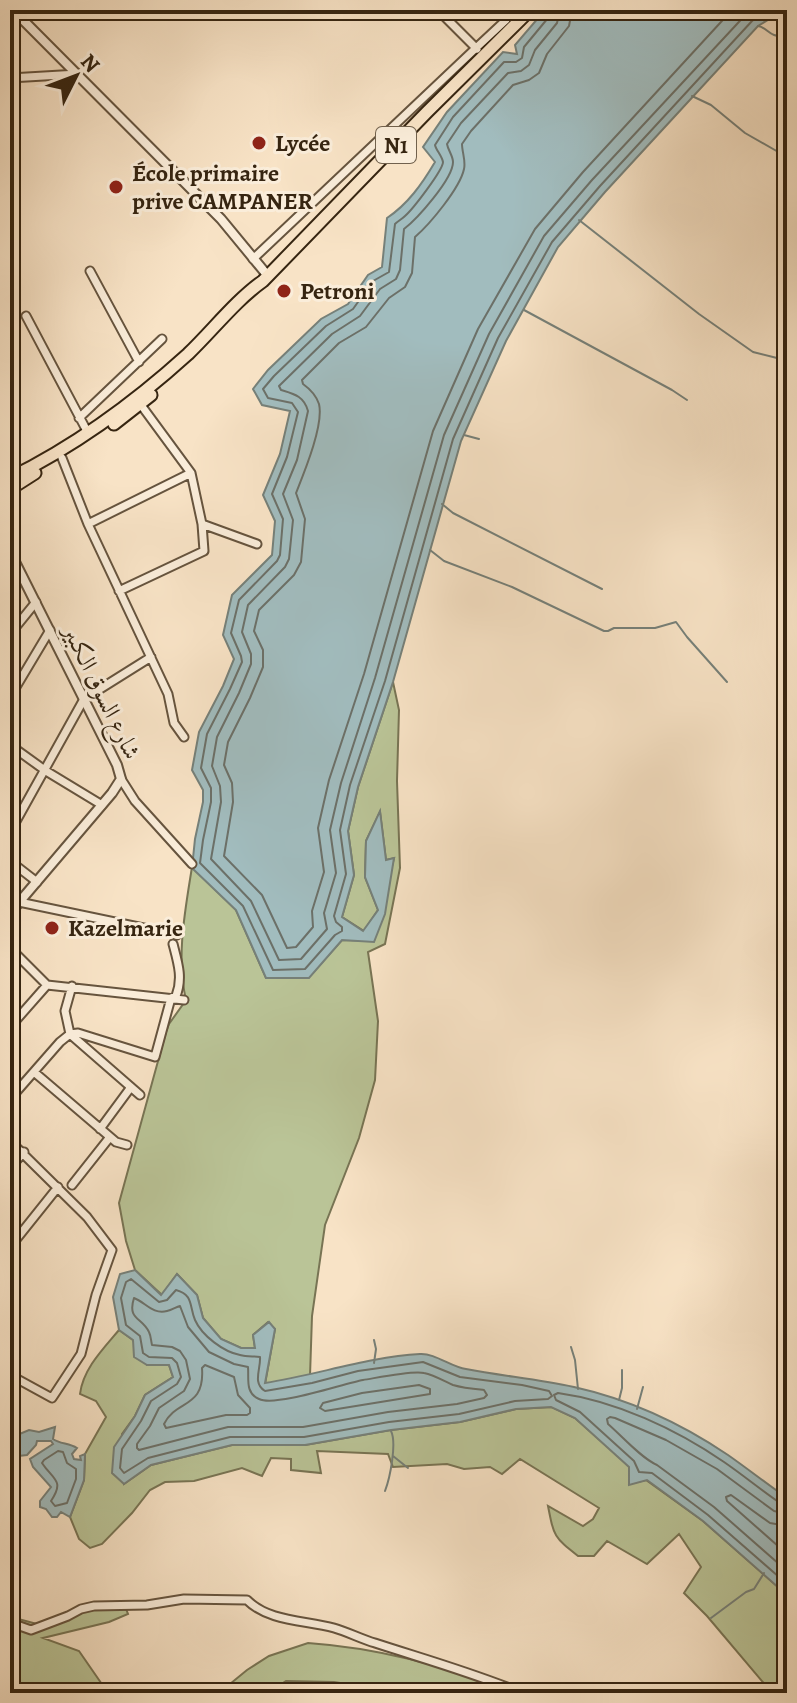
<svg xmlns="http://www.w3.org/2000/svg" width="797" height="1703" font-family="Alegreya,Amiri,serif">
  <style>
    .green { fill: #bac497; stroke: #787454; stroke-width: 2 }
    .water { fill: #a1bcbe; stroke: #768079; stroke-width: 2 }
    .lines { fill: none; stroke-linecap: round; stroke-linejoin: round }
    .shore { stroke: #6c7068; stroke-width: 2 }
    .stream { stroke: #768079; stroke-width: 2 }
    .minor-casing { stroke: #66543e; stroke-width: 11 }
    .tertiary-casing { stroke: #66543e; stroke-width: 12 }
    .trunk-casing { stroke: #362511; stroke-width: 15 }
    .minor { stroke: #faedda; stroke-width: 7 }
    .tertiary { stroke: #faedda; stroke-width: 8 }
    .trunk { stroke: #f8e3c6; stroke-width: 11 }
    .poi-dot { fill: #8f2418; stroke: #faedda; stroke-width: 3 }
    .labels { text-anchor: middle; stroke-width: 6; stroke-linejoin: round; paint-order: stroke }
    .shield { fill: #faedda; stroke: #71614d; stroke-width: 2 }
    .shield-label { font-size: 22px; font-weight: bold; fill: #362511 }
    .poi-label { font-size: 24px; font-weight: bold; fill: #362511; stroke: #faedda; text-anchor: start }
    .street-label { font-size: 24px; fill: #362511; stroke: #faedda }
  </style>
  <rect width="100%" height="100%" fill="#f8e3c6"/>
  <filter id="stains"><feTurbulence type="fractalNoise" baseFrequency=".0025" numOctaves="4"/><feColorMatrix values="0 0 0 0 .2 0 0 0 0 .09 0 0 0 0 .02 0 0 0 .5 -.17"/></filter>
  <radialGradient id="worn" r=".72"><stop offset=".6" stop-color="#630" stop-opacity="0"/><stop offset="1" stop-color="#630" stop-opacity=".3"/></radialGradient>
  <path class="green" d="M393 682 399 710 397 781 400 868 385 944 368 952 378 1021 375 1080 359 1138 325 1225 312 1316 310 1376 265 1384 275 1329 268 1322 253 1335 255 1348H241L221 1339 203 1318 197 1295 177 1274 162 1295 135 1270 126 1241 119 1203 166 1032 169 1024 186 1000C176 957 185 911 192 867L236 910 266 978 309 977 342 940 374 941 394 858 386 860 380 812 366 841 365 877 378 910 364 931 342 917 354 875 348 831 358 787Z
    M119 1330 133 1340 147 1365H169L173 1377 145 1395 135 1416 122 1434 124 1484 151 1465 232 1445H305L391 1430 460 1422 516 1409 552 1407 575 1418 630 1467 629 1484 646 1480 703 1521 787 1595V1693H772L707 1616 684 1593 701 1567 679 1534 647 1564 607 1541 594 1556H578C554 1537 554 1537 548 1506L583 1526 593 1519 599 1508 520 1459 502 1474 490 1467 464 1469 447 1464 393 1467 388 1454 317 1451 321 1473 291 1470V1459L271 1458 262 1476 242 1468 194 1481 165 1482 150 1490 132 1513 102 1544 90 1548 79 1539 70 1517 84 1480 85 1454 106 1417 96 1401 80 1394C83 1369 103 1349 119 1330Z
    M112 1603 124 1604 128 1614 109 1622 43 1638 79 1651 108 1693H10V1623L15 1618 37 1624Z
    M308 1643C379 1648 447 1666 514 1693H403L334 1682 286 1681 268 1693H219L247 1670 269 1656Z"/>
  <path class="water" d="M545 10H563L572 13 570 10H784L758 26 605 192 558 247 506 341 461 441 393 682 358 787 348 831 354 875 342 917 363 931 378 910 365 877 366 841 380 811 386 860 394 858 385 914 374 942 342 940 309 978H266L236 910 192 868 195 839 203 802V790L192 770 199 732 223 686 234 659 223 635 232 595 272 555 275 521 263 495 280 454 290 411 262 405 253 389 268 370 321 319 348 304 368 275 382 267 387 218C408 204 422 184 435 162L423 147 447 112 503 52 517 54 515 45Z
    M135 1270 161 1295 177 1274 197 1295 203 1318 221 1339 241 1348H255L253 1335 269 1322 275 1329 265 1383C317 1375 368 1357 420 1354 435 1353 451 1367 466 1369 502 1376 538 1379 574 1387 628 1399 682 1424 728 1455 748 1469 767 1484 787 1498V1595L703 1521 647 1480 629 1485V1467L575 1418 551 1407 516 1409 460 1422 391 1430 305 1445H232L151 1465 124 1484 112 1473 114 1447 135 1416 145 1395 173 1377 169 1365H147L134 1357 133 1340 119 1330 113 1297 120 1274Z
    M55 1427 53 1439C60 1444 69 1443 77 1448L72 1454 74 1459 81 1460 80 1456 85 1454 84 1480 70 1517 61 1512 57 1517H52L46 1509 40 1507V1501L51 1487 33 1467 30 1459 53 1444 51 1441H37L36 1445 27 1455 10 1457V1438L29 1430 39 1432Z"/>
  <g class="lines">
    <path class="shore" d="M550 10 548 18 524 47 522 58 516 62H504L453 117 435 145C436 150 442 156 443 162 443 170 413 209 405 216 402 219 398 221 395 224L389 272 373 281 353 309 326 326 274 376 263 389 268 398 292 403 298 412 287 457 272 494 283 519 280 555 277 561 239 600 231 633 241 656 242 662 230 689 207 734 201 768 211 788V802L203 840 200 863 243 906 273 970 305 969 335 935 342 931V927L336 922 334 916 346 874 340 830 350 785 385 681 453 439 498 338 552 242 600 186 752 21 768 10
      M560 10 557 23 535 50 529 65 521 71 508 73 461 123 447 144C448 150 453 156 453 162 453 179 417 219 404 229L400 270 396 279 380 289 360 316 332 334 279 386 281 390C294 394 304 396 308 411L297 460 283 494 293 520 289 559 285 567 248 605 242 632 251 654V664L239 693 217 737 212 766 220 786 221 802 211 859 251 901 279 960 301 959 327 929 324 913 336 873 330 830 341 783 375 678 444 435 489 334 544 236 592 180 750 10
      M572 10 569 26 547 54 539 73 529 80 513 85 471 131 462 144C462 152 466 161 464 169 460 188 430 224 415 237L412 273 405 287 389 298 366 327 339 343 302 380 303 384C310 389 316 395 319 404 324 425 304 473 296 493L305 519 301 562 294 575 259 610 254 631 263 650V667L250 698 228 742 224 765 232 783 233 802 224 856 262 895 287 948 296 947 313 927 312 911 324 872 318 828 329 780 364 674 433 431 478 329 535 229 583 172 732 10
      M131 1279 159 1302 167 1300 176 1290C194 1295 189 1306 195 1320 202 1336 224 1352 240 1355 247 1357 254 1356 260 1357 261 1369 252 1383 265 1391L312 1383 358 1371 423 1362 460 1377 522 1385 549 1391 552 1396 548 1399 515 1401 459 1414 389 1422 304 1437H230L148 1458 124 1473 120 1468 122 1449 141 1421 151 1401 177 1384 181 1377 177 1363 172 1358 149 1357 143 1353 140 1336 126 1325 121 1298 126 1282Z
      M134 1298C145 1302 153 1315 167 1311 172 1310 176 1307 180 1306L188 1327 209 1352 234 1364 248 1367C249 1379 245 1393 259 1399 276 1407 342 1384 363 1380 376 1378 413 1370 424 1373 434 1375 444 1381 453 1385 463 1388 474 1389 484 1390L487 1395 484 1398 457 1404 388 1412 303 1427H228L139 1450 137 1448V1444L150 1426 159 1408 184 1391 190 1379 186 1360 180 1351 172 1347 152 1345C151 1341 151 1336 149 1332 142 1317 127 1320 134 1298Z
      M205 1365 234 1377 238 1395 250 1408V1413L247 1415H226L166 1428 164 1424C176 1399 205 1409 202 1368Z
      M419 1385 430 1389V1394L325 1411 320 1408 323 1403 362 1393Z
      M58 1451 63 1452 67 1463 76 1469V1479L67 1503 55 1506 51 1501C65 1480 53 1480 42 1463L44 1460Z
      M787 1504 780 1503C761 1490 743 1475 724 1462 676 1429 616 1401 558 1393L554 1395 556 1400 580 1412 634 1461 639 1472 652 1473 708 1515 787 1584
      M787 1514 774 1511 717 1469 666 1440 615 1418 610 1417 607 1419 608 1424C622 1436 641 1458 657 1465L714 1507 787 1571
      M787 1526 770 1523 731 1495 726 1497 727 1501 787 1554"/>
    <path class="stream" d="M758 26C765 27 768 33 774 35 780 37 782 34 787 39
      M692 96 711 105 745 133 787 157
      M579 220 699 314 753 352 777 358 787 366
      M524 310 672 390 687 400
      M464 435 479 439
      M442 504 453 513 602 589
      M430 550 444 561 512 587 604 631H608L614 628H655L676 622 687 637 727 682
      M571 1347 575 1360 578 1389
      M374 1363 376 1349 374 1340
      M619 1400 622 1388V1370
      M637 1409 643 1387
      M393 1456 408 1468
      M385 1491C390 1478 397 1443 391 1431
      M711 1618 746 1592 754 1589 764 1573"/>
    <defs>
      <path id="minor" d="M477 49 476 48 506 20 511 10
        M10 78 78 74
        M253 259 476 48 438 10
        M90 271 139 362
        M26 316 88 433
        M141 405 191 473 202 524 257 544
        M79 418 162 339
        M62 458 88 524 168 694 174 723 184 737
        M88 524 191 473
        M119 591 204 551 202 524
        M10 634 36 602
        M10 697 50 630
        M10 745 46 771 102 805
        M121 779 135 801 192 864
        M10 832 84 699 151 657
        M10 861 37 882
        M19 902 177 935
        M10 948 47 985
        M72 986 65 1011 70 1034 140 1095
        M10 1027 47 985 184 1000
        M34 1072 116 1142 127 1145
        M10 1099 60 1042 70 1034 78 1033 155 1057 171 998 176 996C183 978 178 963 173 944
        M100 1129 131 1087
        M10 1141 87 1217 112 1250 96 1295 81 1354 52 1398 10 1375
        M10 1168 24 1152
        M72 1185 110 1137
        M10 1247 58 1187
        M10 1625 14 1624 31 1630 68 1616 81 1609 94 1606 147 1605 184 1599 247 1600C269 1622 305 1620 334 1628 348 1632 361 1639 375 1643 424 1659 474 1673 522 1693"/>
      <path id="tertiary" d="M13 10 221 219 268 276
        M10 552 117 765 121 779 112 793 10 913"/>
      <path id="trunk" d="M114 424 151 395
        M10 478C75 446 134 403 188 354 213 330 235 301 263 281L427 112 530 10
        M10 489 35 473"/>
    </defs>
    <use href="#minor" class="minor-casing"/>
    <use href="#tertiary" class="tertiary-casing"/>
    <use href="#trunk" class="trunk-casing"/>
    <use href="#minor" class="minor"/>
    <use href="#tertiary" class="tertiary"/>
    <use href="#trunk" class="trunk"/>
  </g>
  <g class="poi-dot">
    <circle cx="259" cy="143" r="8"/>
    <circle cx="116" cy="187" r="8"/>
    <circle cx="284" cy="291" r="8"/>
    <circle cx="52" cy="928" r="8"/>
  </g>
  <g class="labels">
    <rect class="shield" x="376" y="127" width="40" height="36" rx="6"/>
    <g class="shield-label">
      <text x="396" y="153">N1</text>
    </g>
    <g class="poi-label">
      <text x="275" y="151">Lycée</text>
      <text x="132" y="181">École primaire<tspan x="132" dy="28">prive CAMPANER</tspan></text>
      <text x="300" y="299">Petroni</text>
      <text x="68" y="936">Kazelmarie</text>
    </g>
    <g class="street-label">
      <text transform="translate(102 692) rotate(64)" y="8">شارع السوق الكبير</text>
    </g>
  </g>
  <rect width="797" height="1703" fill="none" stroke="#f8e3c6" stroke-width="40"/>
  <rect x="12" y="12" width="773" height="1679" fill="none" stroke="#362511" stroke-width="4"/>
  <rect x="20" y="20" width="757" height="1663" fill="none" stroke="#362511" stroke-width="2"/>
  <g transform="translate(76 76) rotate(48)" stroke="#faedda" stroke-width="6" paint-order="stroke">
  <path d="M0-6L14 30L0 20L-14 30Z" fill="#362511"/>
  <text y="-12" font-size="22" font-weight="bold" text-anchor="middle" fill="#362511">N</text>
  </g>
  <rect width="100%" height="100%" filter="url(#stains)"/>
  <rect width="100%" height="100%" fill="url(#worn)"/>
</svg>
